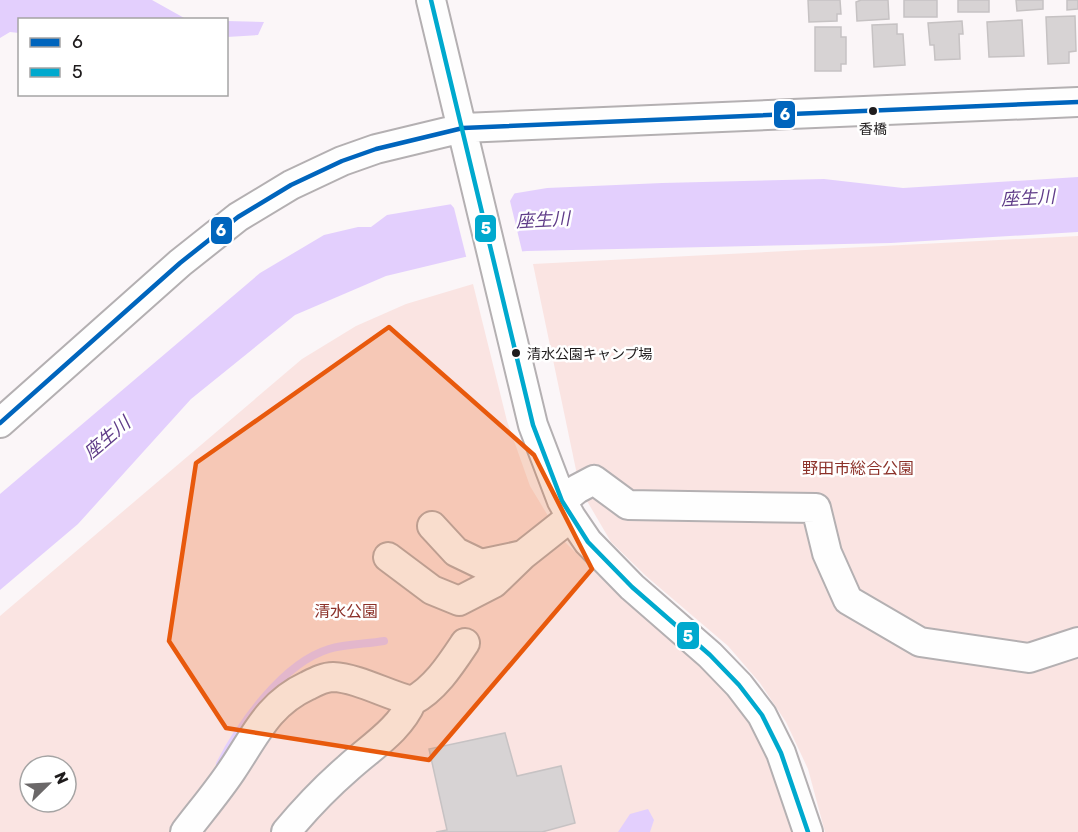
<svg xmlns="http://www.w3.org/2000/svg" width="1078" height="832" font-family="Rubik,'Noto Sans JP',sans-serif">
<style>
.park{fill:#fae4e2;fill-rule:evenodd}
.water{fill:#e3cffd}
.pier{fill:#fbf6f8}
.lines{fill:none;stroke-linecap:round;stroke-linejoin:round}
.stream{stroke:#e3cffd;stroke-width:8}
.building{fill:#d7d3d4;stroke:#c6c2c3;stroke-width:1.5}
.minor-casing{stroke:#b4b0b2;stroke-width:32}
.minor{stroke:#fefefe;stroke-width:28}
.bus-1-casing{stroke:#fff;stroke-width:9}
.bus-2-casing{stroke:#fff;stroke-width:9}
.bus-1{stroke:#0065bd;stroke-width:4.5}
.bus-2{stroke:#00a9ce;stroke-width:4.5}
.marked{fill:#e8590c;fill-opacity:0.2;stroke:#e8590c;stroke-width:4.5;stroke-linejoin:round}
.bus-dot{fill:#1e1b1c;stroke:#fff;stroke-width:2}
.labels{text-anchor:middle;stroke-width:5;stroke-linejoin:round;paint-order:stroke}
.bus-label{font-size:14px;fill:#1e1b1c;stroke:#fff}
.park-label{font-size:16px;fill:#8c322a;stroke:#fff}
.water-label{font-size:18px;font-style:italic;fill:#603d89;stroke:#fff}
.line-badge{stroke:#fff;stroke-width:2}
.badge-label{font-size:16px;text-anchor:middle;font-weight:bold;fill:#fff}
</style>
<rect width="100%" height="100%" fill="#fbf6f8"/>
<path class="park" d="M 1078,236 L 1078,832 L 825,832 L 808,769 L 786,722 L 760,683 L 728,646 L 646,576 L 611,542 L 580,489 L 533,264 Z
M 473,284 L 507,421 L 530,486 L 562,539 L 611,588 L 708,670 L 746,717 L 769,757 L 784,799 L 793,832 L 0,832 L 0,616 L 302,359 L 356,326 L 406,304 ZM 30,766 L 66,766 L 66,802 L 30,802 Z"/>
<path class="water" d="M 0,0 L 152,0 L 186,19 L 20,20 L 19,33 L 10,32 L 0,38 Z
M 227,21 L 264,22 L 258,35 L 227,37 Z
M 1078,177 L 1078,232 L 891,243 L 527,251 L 465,257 L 386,276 L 295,315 L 191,399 L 78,524 L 0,590 L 0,494 L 260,273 L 324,235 L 358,227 L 371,227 L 387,215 L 547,188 L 662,183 L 824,179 L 903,188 Z
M 648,809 L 654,820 L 650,832 L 618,832 L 630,814 Z"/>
<path class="pier" d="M 517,189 L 510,201 L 523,255 L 467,260 L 454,208 L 448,201 Z"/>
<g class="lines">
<path class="stream" d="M 220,764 C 241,723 283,663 329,649 C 346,644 366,644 384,641"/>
</g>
<path class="building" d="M 808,0 L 840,0 L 841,14 L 837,14 L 837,21 L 809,22 Z
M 861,0 L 888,0 L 889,19 L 857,21 L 856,2 Z
M 904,0 L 937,0 L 937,17 L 904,17 Z
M 958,0 L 989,0 L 989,12 L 958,12 Z
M 1016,0 L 1043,0 L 1043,9 L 1017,11 Z
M 1067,0 L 1078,0 L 1078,9 L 1067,10 Z
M 1075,16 L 1076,51 L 1069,52 L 1069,63 L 1048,64 L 1046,17 Z
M 1022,20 L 1024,56 L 989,57 L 987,22 Z
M 962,21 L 963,34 L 959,34 L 960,59 L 935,60 L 934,45 L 930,45 L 928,23 Z
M 897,24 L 897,34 L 903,34 L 905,65 L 874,67 L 872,25 Z
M 815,27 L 841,27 L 841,37 L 846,37 L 846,64 L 841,64 L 841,71 L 815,71 Z
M 505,733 L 517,776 L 561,766 L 575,823 L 542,832 L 436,832 L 447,830 L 429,749 Z"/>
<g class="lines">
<g class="minor-casing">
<path id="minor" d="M 431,0 L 533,425 L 562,501 L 571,517 L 588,542 L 632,587 L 710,655 L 739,685 L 762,715 L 781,753 L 808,832
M 0,423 L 180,263 L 238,217 L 291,185 L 342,161 L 376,149 L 463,128 L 1078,102
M 562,501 L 577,489 L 594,480 L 628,505 L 816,508 L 827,553 L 848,600 L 920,642 L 1029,658 L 1078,642
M 432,526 L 456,552 L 481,564 L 523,555
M 388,557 L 432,590 L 459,601 L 494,583 L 523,555 L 571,517
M 185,832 C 201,811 218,791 232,770 C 255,736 268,704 307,686 C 315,682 324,677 333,677 C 358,678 387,695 412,701 C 435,689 451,664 465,643
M 286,832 C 305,809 325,788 348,768 C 371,747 400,730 412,701"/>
</g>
<use href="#minor" class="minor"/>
<g class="bus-1-casing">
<path id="bus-1" d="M 0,423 L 180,263 L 238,217 L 291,185 L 342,161 L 376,149 L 463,128 L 1078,102"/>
</g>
<g class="bus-2-casing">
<path id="bus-2" d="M 431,0 L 533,425 L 562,501 L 588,542 L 632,587 L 710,655 L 739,685 L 762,715 L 781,753 L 808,832"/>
</g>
<use href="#bus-1" class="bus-1"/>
<use href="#bus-2" class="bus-2"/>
</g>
<path class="marked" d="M 389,327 L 534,455 L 592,569 L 429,760 L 226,728 L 169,641 L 196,463 Z"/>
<g class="bus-dot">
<circle cx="873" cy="111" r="5"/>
<circle cx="516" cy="353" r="5"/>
</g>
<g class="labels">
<g class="bus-label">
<text x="873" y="134">香橋</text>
<text x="527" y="359" text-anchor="start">清水公園キャンプ場</text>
</g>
<g class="park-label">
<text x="858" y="474">野田市総合公園</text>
<text x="346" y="617">清水公園</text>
</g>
<g class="water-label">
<text transform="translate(1028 198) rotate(-3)" y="6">座生川</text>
<text transform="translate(543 220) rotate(-3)" y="6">座生川</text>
<text transform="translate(107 438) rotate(-40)" y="6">座生川</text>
</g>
</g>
<g class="line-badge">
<rect x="773" y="100" width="23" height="29" rx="6" fill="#0065bd"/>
<rect x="474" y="214" width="23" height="29" rx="6" fill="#00a9ce"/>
<rect x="210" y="216" width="23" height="29" rx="6" fill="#0065bd"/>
<rect x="676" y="621" width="24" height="29" rx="6" fill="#00a9ce"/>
</g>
<g class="badge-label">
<text x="785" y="120">6</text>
<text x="486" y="234">5</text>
<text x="221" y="236">6</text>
<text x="688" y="642">5</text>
</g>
<rect x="18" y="18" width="210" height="78" fill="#ffffff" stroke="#a5a4a4" stroke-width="1.5"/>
<rect x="30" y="38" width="30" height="9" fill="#0065bd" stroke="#a5a4a4" stroke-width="1.5"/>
<text x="72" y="48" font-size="18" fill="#1e1b1c">6</text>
<rect x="30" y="68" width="30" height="9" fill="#00a9ce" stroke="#a5a4a4" stroke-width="1.5"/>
<text x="72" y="78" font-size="18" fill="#1e1b1c">5</text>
<g transform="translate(48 784) rotate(66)"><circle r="28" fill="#ffffff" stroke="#a5a4a4" stroke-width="1.5"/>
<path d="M0-4.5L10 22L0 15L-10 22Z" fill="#6b6869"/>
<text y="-9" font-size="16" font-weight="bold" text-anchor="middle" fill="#1e1b1c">N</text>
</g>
</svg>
